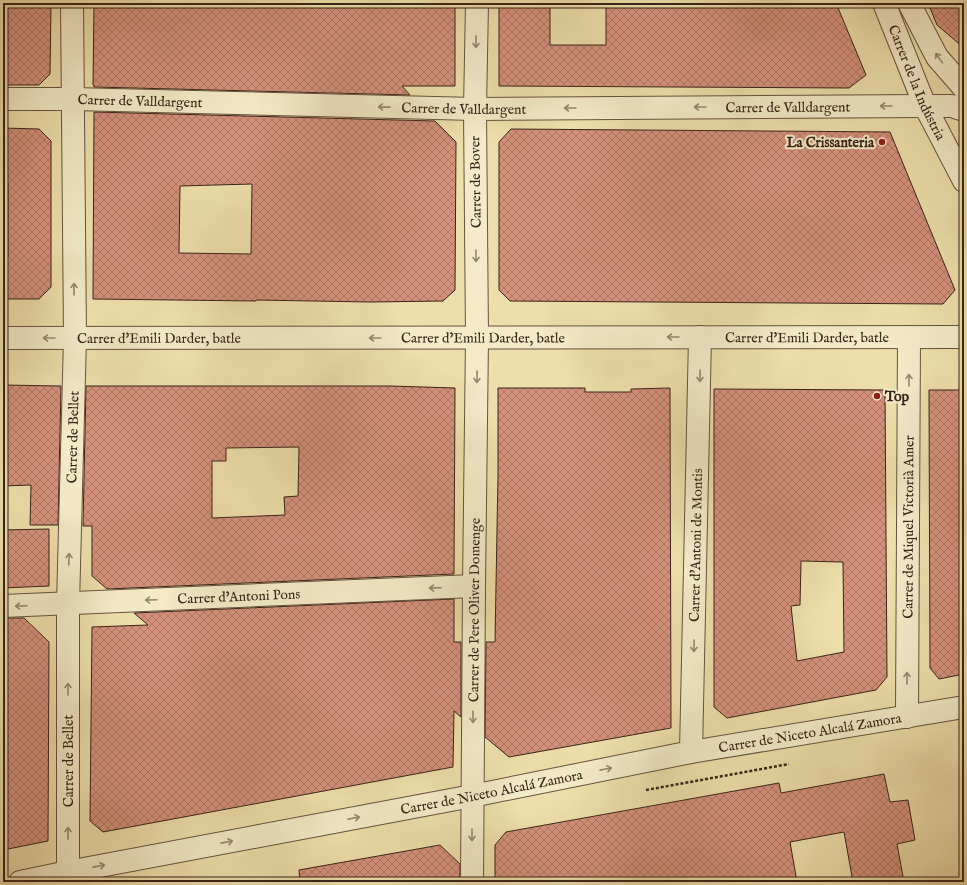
<svg xmlns="http://www.w3.org/2000/svg" width="967" height="885" font-family="'IM FELL English',serif">
<style>
.building{fill:url(#building-cross-hatch);stroke:#392319;fill-rule:evenodd}
.lines{fill:none;stroke-linecap:round;stroke-linejoin:round}
.minor-casing{stroke:#66523e;stroke-width:24}
.tertiary-casing{stroke:#66523e;stroke-width:24}
.path{stroke:#392319;stroke-width:2.5;stroke-dasharray:3 2;stroke-linecap:butt}
.minor{stroke:#f3eac8;stroke-width:22}
.tertiary{stroke:#f3eac8;stroke-width:22}
.oneway{stroke:#968670}
.poi-dot{fill:#8f2418;stroke:#f3eac8;stroke-width:1.5}
.labels{text-anchor:middle;stroke-width:4;stroke-linejoin:round;paint-order:stroke}
.street-label{font-size:14px;fill:#392319;stroke:#f3eac8}
.poi-label{font-size:14px;font-weight:bold;fill:#392319;stroke:#f3eac8;text-anchor:end}
</style>
<defs>
<pattern id="building-cross-hatch" width="8" height="8" patternUnits="userSpaceOnUse"><rect width="8" height="8" fill="#d5917c"/><path d="M0 0l8 8M0 8l8-8" fill="none" stroke="#ae7665"/></pattern>
</defs>
<rect width="100%" height="100%" fill="#eddfab"/>
<filter id="stains"><feTurbulence type="fractalNoise" baseFrequency=".005" numOctaves="4"/><feColorMatrix values="0 0 0 0 .2 0 0 0 0 .09 0 0 0 0 .02 0 0 0 .5 -.17"/></filter>
<radialGradient id="worn" r=".72"><stop offset=".6" stop-color="#630" stop-opacity="0"/><stop offset="1" stop-color="#630" stop-opacity=".3"/></radialGradient>
<path class="building" d="M 3,3 L 51,3 L 50,74 L 39,85 L 3,85 Z
M 94,3 L 455,3 L 455,86 L 402,86 L 410,95 L 94,87 L 94,85 L 93,85 Z
M 499,3 L 550,3 L 550,45 L 606,45 L 606,3 L 836,3 L 866,75 L 849,88 L 499,86 Z
M 928,3 L 964,3 L 964,48 L 937,25 Z
M 94,112 L 435,121 L 456,142 L 455,290 L 443,301 L 370,302 L 256,300 L 256,301 L 93,299 ZM 252,184 L 251,254 L 179,253 L 180,186 Z
M 3,128 L 39,129 L 51,141 L 51,287 L 39,299 L 3,299 L 3,256 L 8,256 L 8,183 L 3,182 Z
M 511,129 L 890,132 L 955,290 L 943,304 L 510,301 L 499,290 L 499,142 Z
M 3,385 L 61,386 L 58,525 L 30,525 L 31,485 L 3,486 Z
M 86,386 L 390,386 L 455,388 L 454,574 L 107,589 L 92,576 L 92,526 L 83,526 ZM 299,447 L 298,496 L 284,497 L 285,515 L 212,518 L 212,461 L 226,461 L 226,448 Z
M 498,388 L 585,388 L 585,392 L 631,392 L 631,389 L 670,388 L 671,728 L 509,757 L 485,737 L 486,642 L 495,642 L 498,474 Z
M 714,389 L 885,390 L 887,677 L 876,690 L 727,718 L 714,707 ZM 801,561 L 843,562 L 844,652 L 797,661 L 791,606 L 800,605 Z
M 929,390 L 964,390 L 964,674 L 939,679 L 930,668 Z
M 49,529 L 49,586 L 3,588 L 3,530 Z
M 454,599 L 454,642 L 461,642 L 461,717 L 454,711 L 453,767 L 103,832 L 90,821 L 92,627 L 148,625 L 134,613 Z
M 3,618 L 24,618 L 49,642 L 48,841 L 3,850 Z
M 884,774 L 890,802 L 908,800 L 915,840 L 897,844 L 904,882 L 853,882 L 844,832 L 790,842 L 797,882 L 495,882 L 495,845 L 506,832 L 779,783 L 781,793 Z
M 440,845 L 460,864 L 460,882 L 300,882 L 299,870 Z"/>
<g class="lines">
<g class="minor-casing">
<g id="minor">
<path d="M 909,3 L 937,57 L 964,88"/>
<path id="s1" d="M 3,99 L 73,99 L 475,109 L 925,106 L 952,106 L 964,110"/>
<path id="s2" d="M 3,606 L 474,586"/>
<path id="s3" d="M 907,717 L 909,337"/>
<path id="s4" d="M 691,752 L 700,337"/>
<path id="s5" d="M 68,872 L 68,604 L 75,338 L 72,3"/>
<path id="s6" d="M 472,882 L 474,586 L 477,338 L 475,109 L 477,3"/>
</g>
</g>
<g class="tertiary-casing">
<g id="tertiary">
<path id="s7" d="M 884,3 L 925,106 L 964,181"/>
<path id="s8" d="M 3,338 L 964,337"/>
<path id="s9" d="M 20,882 L 68,872 L 472,796 L 691,752 L 964,707"/>
</g>
</g>
<path class="path" d="M 646,790 L 789,764"/>
<use href="#minor" class="minor"/>
<use href="#tertiary" class="tertiary"/>
</g>
<defs><path id="oneway-shaft" d="M-6 0H5M1.5-3L5.5 0L1.5 3" fill="none" stroke-width="1.6" stroke-linecap="round" stroke-linejoin="round"/></defs>
<g class="oneway">
<use href="#oneway-shaft" transform="translate(476 42) rotate(91)"/>
<use href="#oneway-shaft" transform="translate(939 58) rotate(-126)"/>
<use href="#oneway-shaft" transform="translate(886 106) rotate(180)"/>
<use href="#oneway-shaft" transform="translate(384 107) rotate(-179)"/>
<use href="#oneway-shaft" transform="translate(700 107) rotate(180)"/>
<use href="#oneway-shaft" transform="translate(570 108) rotate(180)"/>
<use href="#oneway-shaft" transform="translate(476 256) rotate(89)"/>
<use href="#oneway-shaft" transform="translate(74 289) rotate(-90)"/>
<use href="#oneway-shaft" transform="translate(673 337) rotate(180)"/>
<use href="#oneway-shaft" transform="translate(49 338) rotate(180)"/>
<use href="#oneway-shaft" transform="translate(375 338) rotate(180)"/>
<use href="#oneway-shaft" transform="translate(700 376) rotate(91)"/>
<use href="#oneway-shaft" transform="translate(477 377) rotate(91)"/>
<use href="#oneway-shaft" transform="translate(909 380) rotate(-90)"/>
<use href="#oneway-shaft" transform="translate(69 559) rotate(-88)"/>
<use href="#oneway-shaft" transform="translate(435 588) rotate(178)"/>
<use href="#oneway-shaft" transform="translate(151 600) rotate(178)"/>
<use href="#oneway-shaft" transform="translate(21 606) rotate(178)"/>
<use href="#oneway-shaft" transform="translate(694 646) rotate(91)"/>
<use href="#oneway-shaft" transform="translate(907 678) rotate(-90)"/>
<use href="#oneway-shaft" transform="translate(68 689) rotate(-90)"/>
<use href="#oneway-shaft" transform="translate(473 717) rotate(90)"/>
<use href="#oneway-shaft" transform="translate(606 769) rotate(-11)"/>
<use href="#oneway-shaft" transform="translate(354 818) rotate(-11)"/>
<use href="#oneway-shaft" transform="translate(68 833) rotate(-90)"/>
<use href="#oneway-shaft" transform="translate(472 835) rotate(90)"/>
<use href="#oneway-shaft" transform="translate(227 842) rotate(-11)"/>
<use href="#oneway-shaft" transform="translate(99 866) rotate(-11)"/>
</g>
<g class="poi-dot">
<circle cx="882" cy="142" r="4"/>
<circle cx="877" cy="396" r="4"/>
</g>
<g class="labels">
<g class="street-label">
<text dy="5" stroke="none"><textPath href="#s7" startOffset="86">Carrer de la Indústria</textPath></text>
<text dy="5" stroke="none"><textPath href="#s1" startOffset="137">Carrer de Valldargent</textPath></text>
<text dy="5" stroke="none"><textPath href="#s1" startOffset="785">Carrer de Valldargent</textPath></text>
<text dy="5" stroke="none"><textPath href="#s1" startOffset="461">Carrer de Valldargent</textPath></text>
<text transform="translate(475 182) rotate(-91)" y="5">Carrer de Bover</text>
<text dy="5" stroke="none"><textPath href="#s8" startOffset="804">Carrer d'Emili Darder, batle</textPath></text>
<text dy="5" stroke="none"><textPath href="#s8" startOffset="156">Carrer d'Emili Darder, batle</textPath></text>
<text dy="5" stroke="none"><textPath href="#s8" startOffset="480">Carrer d'Emili Darder, batle</textPath></text>
<text dy="5" stroke="none"><textPath href="#s5" startOffset="435">Carrer de Bellet</textPath></text>
<text dy="5" stroke="none"><textPath href="#s3" startOffset="190">Carrer de Miquel Victorià Amer</textPath></text>
<text dy="5" stroke="none"><textPath href="#s4" startOffset="207">Carrer d'Antoni de Montis</textPath></text>
<text dy="5" stroke="none"><textPath href="#s2" startOffset="236">Carrer d'Antoni Pons</textPath></text>
<text dy="5" stroke="none"><textPath href="#s6" startOffset="272">Carrer de Pere Oliver Domenge</textPath></text>
<text dy="5" stroke="none"><textPath href="#s9" startOffset="804">Carrer de Niceto Alcalá Zamora</textPath></text>
<text transform="translate(68 761) rotate(-90)" y="5">Carrer de Bellet</text>
<text dy="5" stroke="none"><textPath href="#s9" startOffset="480">Carrer de Niceto Alcalá Zamora</textPath></text>
</g>
<g class="poi-label">
<text x="874" y="147">La Crissanteria</text>
<text x="885" y="401" text-anchor="start">Top</text>
</g>
</g>
<rect width="967" height="885" fill="none" stroke="#eddfab" stroke-width="16"/>
<rect x="4" y="4" width="959" height="877" fill="none" stroke="#392319" stroke-width="2"/>
<rect x="8" y="8" width="951" height="869" fill="none" stroke="#392319"/>
<rect width="100%" height="100%" filter="url(#stains)"/>
<rect width="100%" height="100%" fill="url(#worn)"/>
</svg>
